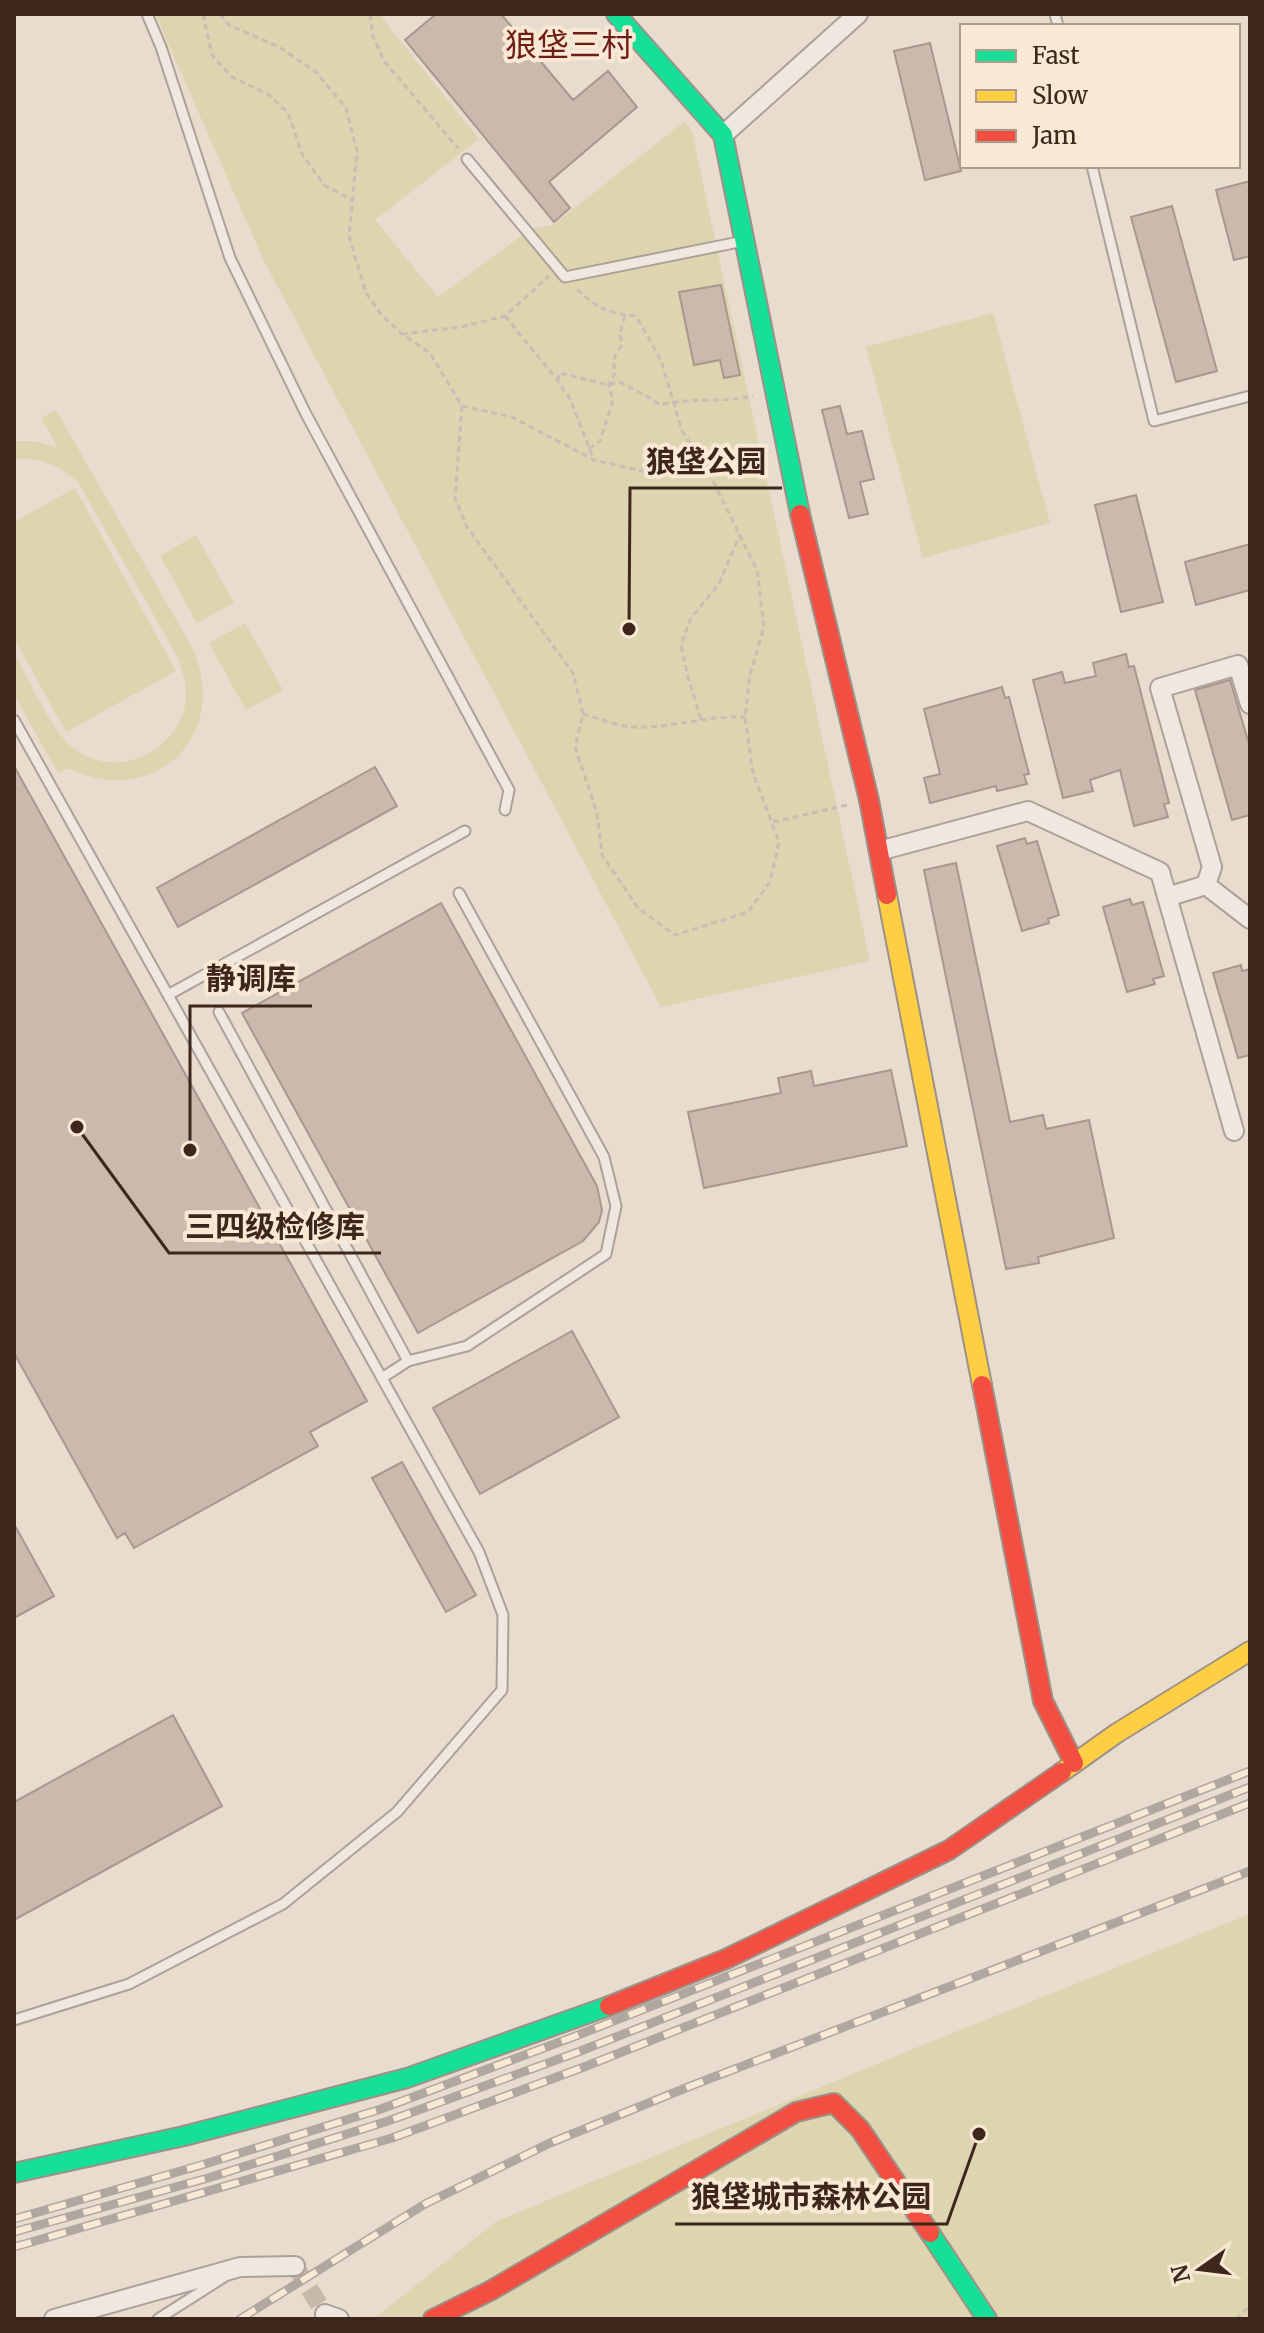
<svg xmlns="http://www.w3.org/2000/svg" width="1264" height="2333" font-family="Merriweather,'Noto Sans SC',serif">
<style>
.green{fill:#dcd5af}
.building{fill:#ccb9ae;stroke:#a9978d;stroke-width:2}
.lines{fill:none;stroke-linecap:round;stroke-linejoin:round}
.street-tunnel{stroke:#c6b8ab;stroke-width:18;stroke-dasharray:18 9;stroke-linecap:butt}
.lane-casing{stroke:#ada197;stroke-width:13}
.street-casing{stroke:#ada197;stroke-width:22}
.fast-casing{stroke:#9d9187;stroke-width:22}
.slow-casing{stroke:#9d9187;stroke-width:22}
.jam-casing{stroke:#9d9187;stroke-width:22}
.path{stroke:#c8beb6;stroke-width:3;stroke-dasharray:6 4;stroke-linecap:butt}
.lane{stroke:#efe8e0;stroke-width:9}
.street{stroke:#efe8e0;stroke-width:18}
.fast{stroke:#16e098;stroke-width:18}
.slow{stroke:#ffcf43;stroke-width:18}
.jam{stroke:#f24e42;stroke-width:18}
.rail-casing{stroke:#afa7a0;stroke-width:9}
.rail{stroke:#f9e8d4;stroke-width:6;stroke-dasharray:18;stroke-linecap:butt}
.labels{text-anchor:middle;stroke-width:8;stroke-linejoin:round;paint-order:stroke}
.quarter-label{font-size:32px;fill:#6e1c18;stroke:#f9e8d4}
.leader{fill:none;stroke:#3d271d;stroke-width:3}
.callout-dot{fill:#3d271d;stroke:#f9e8d4;stroke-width:3}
.callout-label{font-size:30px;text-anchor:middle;font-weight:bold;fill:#3d271d;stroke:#f9e8d4;stroke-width:8;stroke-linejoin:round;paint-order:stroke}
</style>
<rect width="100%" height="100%" fill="#e8dcce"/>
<path class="green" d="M 155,14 L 386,14 L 382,18 L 479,139 L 375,220 L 438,297 L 532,228 L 553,225 L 685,121 L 692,132 L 870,961 L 661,1007 L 264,261 Z
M 993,313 L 1050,523 L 923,558 L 866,347 Z
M 56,410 L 193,649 C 231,737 153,810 68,768 L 58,773 L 14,695 L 14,652 C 28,677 51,730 72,747 C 114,782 179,753 186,700 C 187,685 183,672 178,658 L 78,482 C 59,465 40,457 14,459 L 14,441 L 34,441 L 58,448 L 41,418 Z
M 75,488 L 176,671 L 66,732 L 14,638 L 14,522 Z
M 196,535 L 234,603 L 197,623 L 160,556 Z
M 245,623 L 283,690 L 246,710 L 209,643 Z
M 1250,1914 L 1250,2319 L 373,2319 L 497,2221 L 918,2047 Z"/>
<path class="building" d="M 436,14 L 501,14 L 573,100 L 608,71 L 637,107 L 549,182 L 570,208 L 554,222 L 405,40 Z
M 930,43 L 961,171 L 925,180 L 894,51 Z
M 1250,181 L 1250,256 L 1234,260 L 1216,190 Z
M 1172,206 L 1217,371 L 1176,382 L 1131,217 Z
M 721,285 L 740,375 L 724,378 L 720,360 L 694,365 L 679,292 Z
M 840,406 L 847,434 L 862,431 L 874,479 L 860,482 L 868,514 L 849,518 L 822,410 Z
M 1136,495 L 1163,602 L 1121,612 L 1095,505 Z
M 1250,544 L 1250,590 L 1196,605 L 1185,562 Z
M 1126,654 L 1129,667 L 1134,666 L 1169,803 L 1164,804 L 1168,817 L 1134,826 L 1120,770 L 1090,780 L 1093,791 L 1063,798 L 1033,680 L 1062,672 L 1065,683 L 1096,676 L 1093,663 Z
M 1230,680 L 1250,747 L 1250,815 L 1232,820 L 1195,690 Z
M 1002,687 L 1005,698 L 1009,697 L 1029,774 L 1024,775 L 1027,784 L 997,791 L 996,786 L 930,803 L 924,778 L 940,774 L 924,709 Z
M 14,766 L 367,1401 L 310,1432 L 318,1446 L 134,1548 L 125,1533 L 117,1538 L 14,1353 Z
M 375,767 L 397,806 L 178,927 L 157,888 Z
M 1025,838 L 1027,844 L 1037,841 L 1059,915 L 1048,919 L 1049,923 L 1022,931 L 997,846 Z
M 956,863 L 1010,1122 L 1043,1115 L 1046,1129 L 1089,1120 L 1114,1238 L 1038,1257 L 1039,1263 L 1006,1269 L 924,870 Z
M 1130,899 L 1132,905 L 1143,902 L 1164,976 L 1153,979 L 1155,984 L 1127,992 L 1103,907 Z
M 441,903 L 597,1186 L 602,1210 L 599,1222 L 583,1241 L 418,1333 L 242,1013 Z
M 1241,965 L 1242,971 L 1250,969 L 1250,1055 L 1238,1058 L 1213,973 Z
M 891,1070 L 907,1146 L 704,1188 L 688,1112 L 781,1093 L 778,1078 L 811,1071 L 814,1086 Z
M 572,1331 L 619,1417 L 480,1494 L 433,1408 Z
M 402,1462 L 476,1595 L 446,1612 L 372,1478 Z
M 14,1524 L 54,1596 L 14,1618 Z
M 173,1715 L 222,1806 L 14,1920 L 14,1802 Z"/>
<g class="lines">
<path class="street-tunnel" d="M 295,2266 L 325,2314"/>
<g class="lane-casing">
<path id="lane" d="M 147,14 L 161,47 L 230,258 L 306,414 L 509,790 L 505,810
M 1055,14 L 1058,26
M 467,159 L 565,277 L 744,241
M 1092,166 L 1154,421 L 1250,396
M 14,720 L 168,995
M 219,1012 L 408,1361
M 382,1378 L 408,1361 L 467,1346 L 606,1254 L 616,1206 L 604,1157 L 459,893
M 14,2020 L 129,1984 L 283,1904 L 397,1812 L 502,1690 L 503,1615 L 479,1552 L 168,995 L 465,831
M 158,2319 L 224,2277"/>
</g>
<g class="street-casing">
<path id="street" d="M 723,135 L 858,14
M 879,851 L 1028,811 L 1160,872 L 1234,1131
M 1206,885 L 1250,919
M 1167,897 L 1206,885 L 1212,867 L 1160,688 L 1238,665 L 1250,704
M 325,2314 L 339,2319
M 54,2319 L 240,2267 L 295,2266"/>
</g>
<g class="fast-casing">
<path id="fast" d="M 616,14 L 723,135 L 800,514
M 14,2173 L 184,2136 L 407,2078 L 609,2006
M 930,2233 L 987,2319"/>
</g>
<g class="slow-casing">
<path id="slow" d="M 887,895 L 982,1385
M 1062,1772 L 1117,1733 L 1250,1651"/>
</g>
<g class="jam-casing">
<path id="jam" d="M 800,514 L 869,800 L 887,895
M 982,1385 L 1043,1701 L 1074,1763
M 609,2006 L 726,1959 L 949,1850 L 1062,1772
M 433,2319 L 490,2291 L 796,2112 L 834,2103 L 860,2129 L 930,2233"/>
</g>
<path class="path" d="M 203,14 L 212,55 L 232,77 L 269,95 L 288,113 L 302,154 L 324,185 L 352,200
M 220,14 L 229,25 L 279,47 L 316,72 L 346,108 L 357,152 L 349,236 L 366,293 L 381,314 L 402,334 L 430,353 L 462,406 L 455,498 L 467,527 L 573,673 L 583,714 L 575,747 L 597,813 L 602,855 L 638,908 L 675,935 L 748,912 L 770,882 L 779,842 L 753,773 L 745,717 L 750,675 L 764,627 L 757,570 L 706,467 L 682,431 L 661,360 L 636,316 C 608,314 595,307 576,288
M 370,14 L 373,36 L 384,61 L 458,148
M 505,316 L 558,381 L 570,399 L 594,460
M 402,334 L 461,327 L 505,316 L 549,276
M 558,381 L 559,373 L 609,385 L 620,382 C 634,390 647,395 660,405 C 691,397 722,403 753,396
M 462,406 L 512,417 L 594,460 L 664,476 L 706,467
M 589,449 L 600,441 L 613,400 L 609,385 L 615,373 L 613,360 L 622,344 L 620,334 L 625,315
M 583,714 C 599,718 616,726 632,727 C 670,729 707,715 745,717
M 701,719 L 688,677 L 681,645 L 691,618 L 719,584 L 740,534
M 773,822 L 847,805
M 1029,2319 L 1051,2319
M 1236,2319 L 1250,2306"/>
<use href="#lane" class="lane"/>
<use href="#street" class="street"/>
<use href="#fast" class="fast"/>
<use href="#slow" class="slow"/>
<use href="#jam" class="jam"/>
<g class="rail-casing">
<path id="rail" d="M 14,2219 L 205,2164 L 381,2109 L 573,2037 L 1250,1771
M 14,2232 L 208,2178 L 388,2121 L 578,2052 L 1250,1787
M 14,2247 L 392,2138 L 584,2067 L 1250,1803
M 240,2319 L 425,2204 L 550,2143 L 688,2087 L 1250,1871"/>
</g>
<use href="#rail" class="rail"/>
</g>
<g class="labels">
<g class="quarter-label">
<text x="569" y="56">狼垡三村</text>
</g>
</g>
<path class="leader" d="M629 629L630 488H782M190 1150L190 1006H312M77 1127L169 1253H381M979 2134L947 2224H675"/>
<g class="callout-dot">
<circle cx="629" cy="629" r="8"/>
<circle cx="190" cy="1150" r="8"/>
<circle cx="77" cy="1127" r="8"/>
<circle cx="979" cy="2134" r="8"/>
</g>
<g class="callout-label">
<text x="706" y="472">狼垡公园</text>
<text x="251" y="989">静调库</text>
<text x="275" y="1237">三四级检修库</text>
<text x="811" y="2207">狼垡城市森林公园</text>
</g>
<rect width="1264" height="2333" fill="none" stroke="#3d271d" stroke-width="32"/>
<rect x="960" y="24" width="280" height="144" fill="#f9e8d4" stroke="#ae9b8b" stroke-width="2"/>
<rect x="976" y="50" width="40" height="12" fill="#16e098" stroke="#ae9b8b" stroke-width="2"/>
<text x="1032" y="64" font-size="24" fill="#3d271d">Fast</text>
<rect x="976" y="90" width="40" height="12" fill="#ffcf43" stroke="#ae9b8b" stroke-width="2"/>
<text x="1032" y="104" font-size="24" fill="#3d271d">Slow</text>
<rect x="976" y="130" width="40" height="12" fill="#f24e42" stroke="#ae9b8b" stroke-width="2"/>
<text x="1032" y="144" font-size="24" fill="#3d271d">Jam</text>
<g transform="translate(1200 2269) rotate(256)" stroke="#f9e8d4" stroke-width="6" paint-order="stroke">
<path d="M0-6L14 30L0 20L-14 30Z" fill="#3d271d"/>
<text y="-12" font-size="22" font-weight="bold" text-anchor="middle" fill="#3d271d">N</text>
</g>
</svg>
